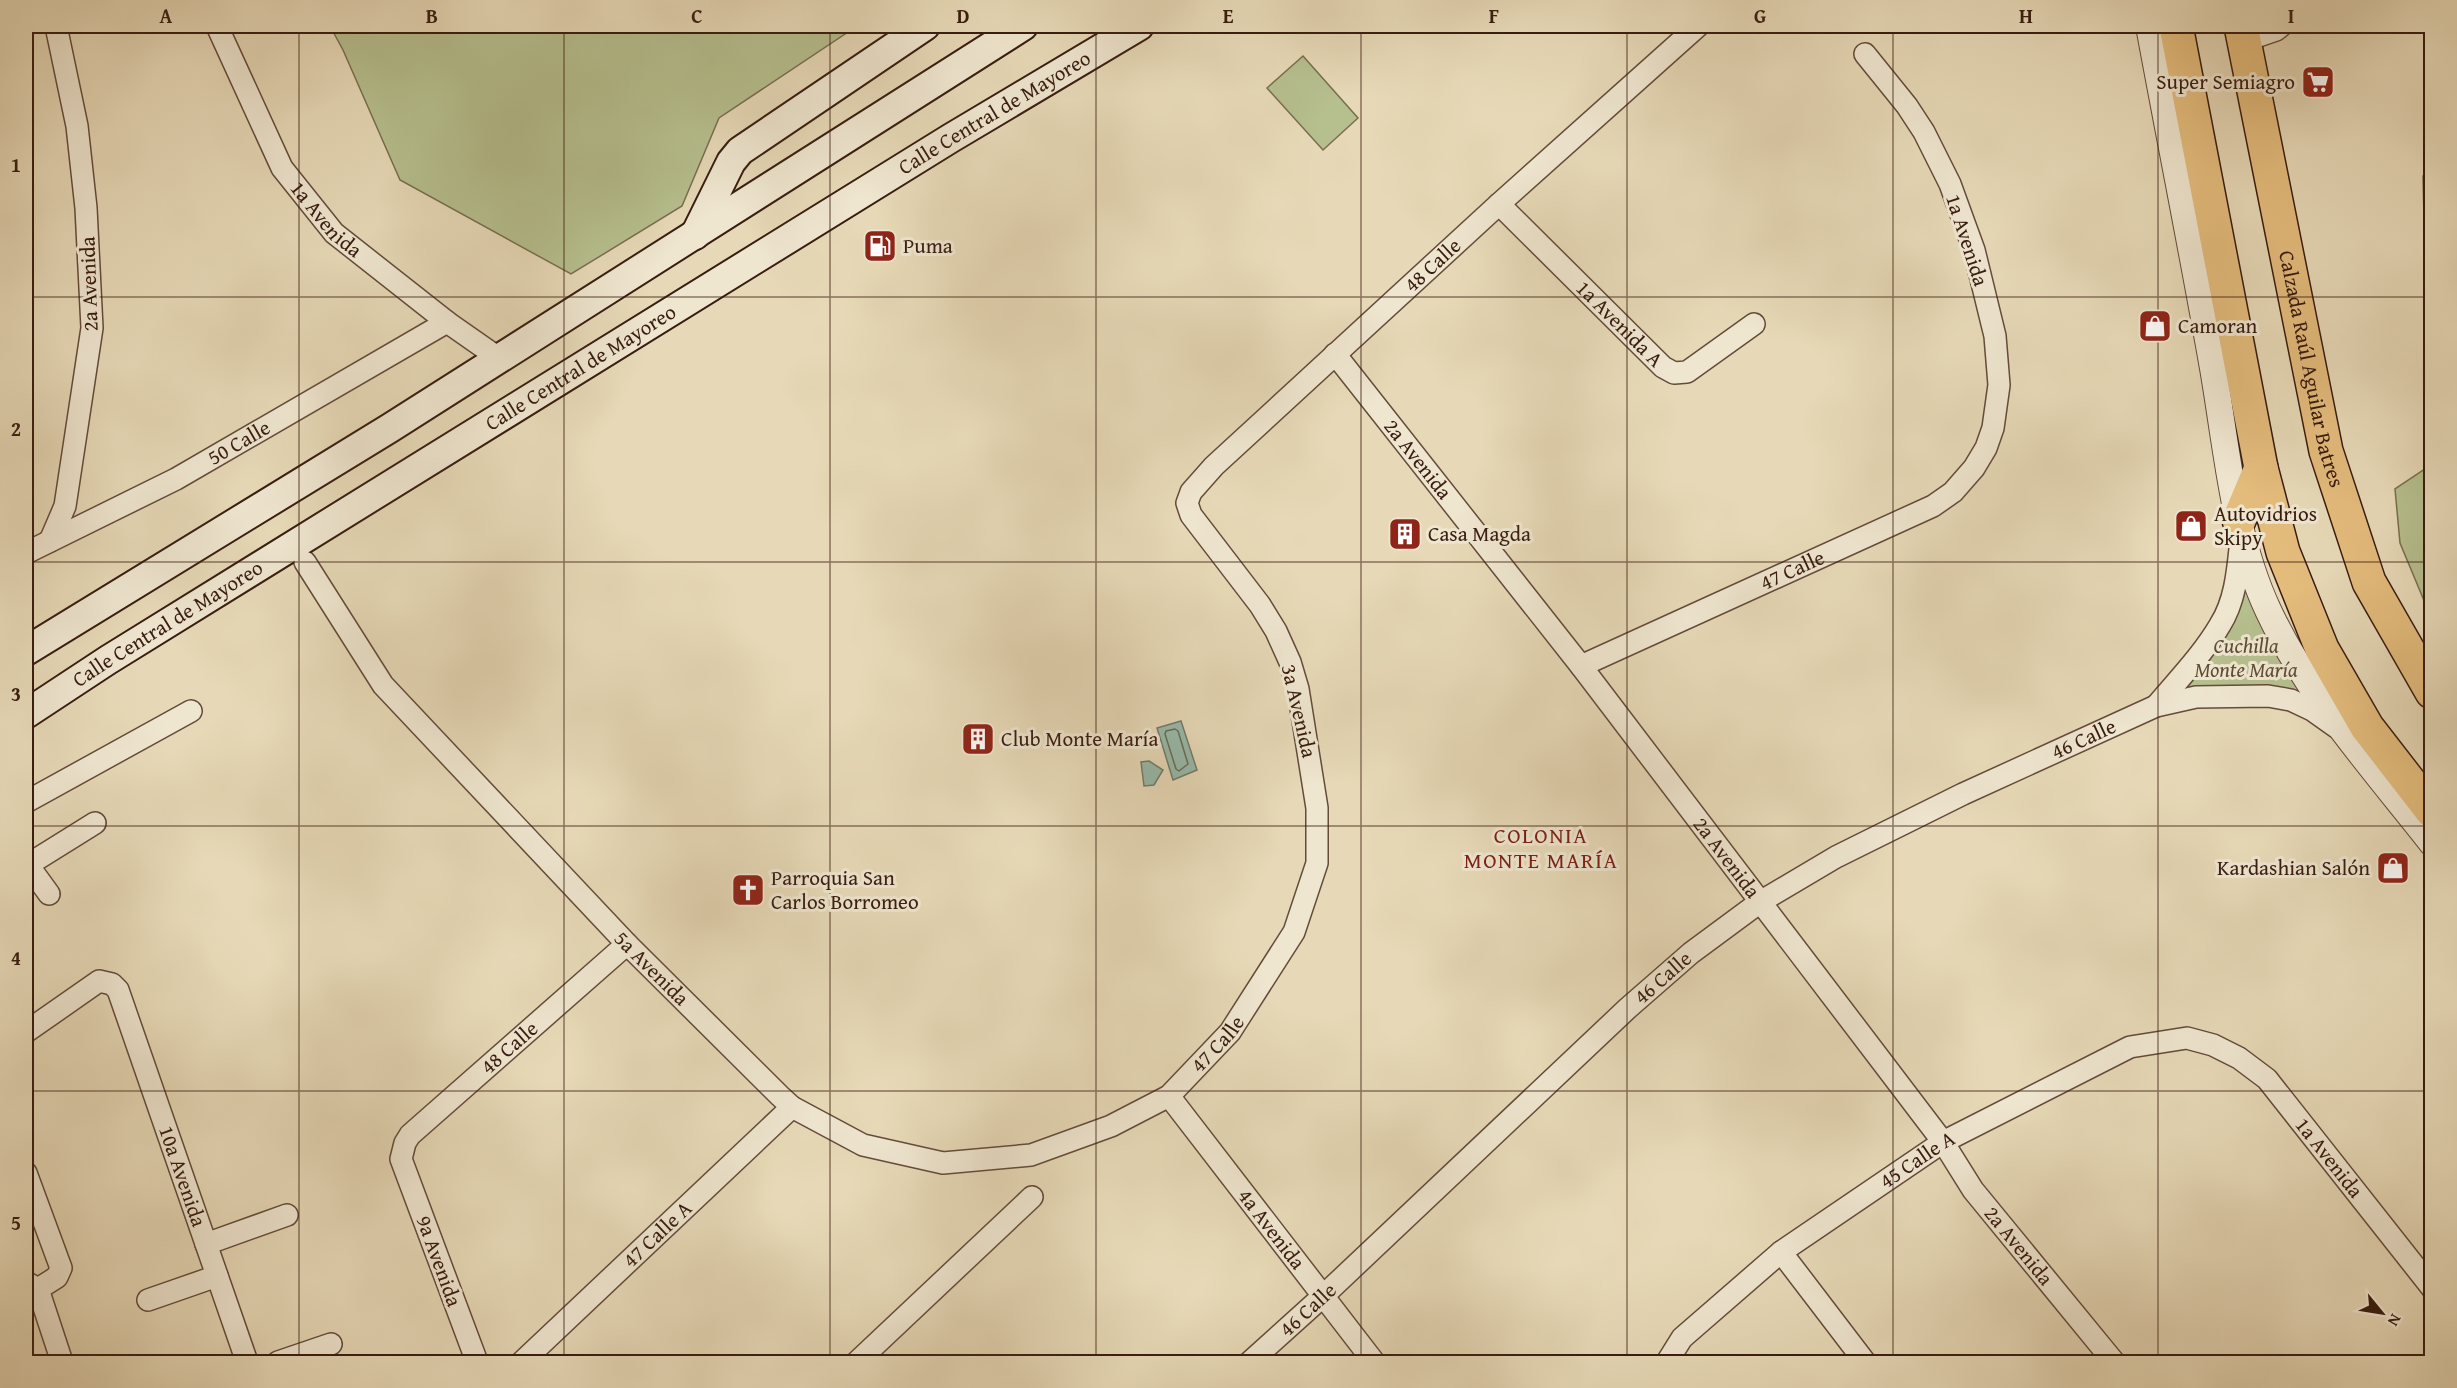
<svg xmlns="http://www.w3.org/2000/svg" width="2457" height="1388" font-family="'Gentium Book Plus',serif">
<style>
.green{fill:#b6bf8e;stroke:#776e4f;stroke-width:1.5}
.water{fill:#97baaa;stroke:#717b6c;stroke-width:1.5}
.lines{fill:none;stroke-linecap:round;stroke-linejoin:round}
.shore{stroke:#686b5d;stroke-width:1.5}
.minor-casing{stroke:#644b3a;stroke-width:24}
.tertiary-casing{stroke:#644b3a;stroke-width:28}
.secondary-casing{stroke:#381c10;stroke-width:32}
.trunk-casing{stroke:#381c10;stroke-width:36}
.minor{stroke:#efe6d0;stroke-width:21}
.tertiary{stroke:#efe6d0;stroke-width:26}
.secondary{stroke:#efe6d0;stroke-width:28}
.trunk{stroke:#e4bc7c;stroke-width:33}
.grid{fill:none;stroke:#381c10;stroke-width:1.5;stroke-opacity:0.55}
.labels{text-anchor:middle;stroke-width:6;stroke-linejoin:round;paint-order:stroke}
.poi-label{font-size:21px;fill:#381c10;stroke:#efe6d0;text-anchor:start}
.street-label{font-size:21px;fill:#381c10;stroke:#efe6d0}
.park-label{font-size:21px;font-style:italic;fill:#5e4d36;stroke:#efe6d0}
.neighbourhood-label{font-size:22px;letter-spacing:1.5px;fill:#7a1f14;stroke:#efe6d0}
.neatline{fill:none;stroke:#381c10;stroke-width:2}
.grid-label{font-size:20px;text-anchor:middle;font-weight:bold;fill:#381c10}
</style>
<rect width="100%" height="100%" fill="#e7d9b7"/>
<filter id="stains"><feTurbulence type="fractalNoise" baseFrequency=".00333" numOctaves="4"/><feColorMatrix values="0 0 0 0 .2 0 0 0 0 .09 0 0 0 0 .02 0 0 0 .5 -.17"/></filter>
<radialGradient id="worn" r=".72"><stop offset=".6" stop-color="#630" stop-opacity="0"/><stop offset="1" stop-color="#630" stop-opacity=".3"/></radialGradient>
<path class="green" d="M 330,26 L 857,26 L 719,118 L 682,206 L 571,274 L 400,180 L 343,50 Z
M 1303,56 L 1358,118 L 1323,150 L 1267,88 Z
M 2431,166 L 2431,268 L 2425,260 L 2423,176 Z
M 2431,465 L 2431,612 L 2425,603 L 2400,543 L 2395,489 Z
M 2243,572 L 2349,736 L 2272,692 L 2156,706 Z"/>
<path class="water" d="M 1181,721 L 1197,770 L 1173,780 L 1157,728 Z
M 1149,761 L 1163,770 L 1154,785 L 1144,786 L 1141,762 Z"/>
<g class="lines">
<path class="shore" d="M 1175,729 L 1178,731 L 1188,764 L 1179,771 L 1176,769 L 1165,734 L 1166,731 Z"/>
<g class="minor-casing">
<g id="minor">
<path id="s1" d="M 217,26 L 282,168 L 334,233 L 447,322 L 500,359"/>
<path d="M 2244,41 L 2276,30 L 2281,26"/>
<path id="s2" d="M 1499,204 L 1663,367 L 1674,373 L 1687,372 L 1754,324"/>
<path id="s3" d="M 1335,354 L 1581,666 L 1943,1142 L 1973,1190 L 2114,1362"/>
<path d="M 50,541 L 65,506 L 92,328 L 86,208 L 77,126 L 56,26"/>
<path id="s4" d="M 26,553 L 176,479 L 447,322"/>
<path id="s5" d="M 305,562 L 383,685 L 627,944 L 780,1096 L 792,1107 L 863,1145 L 943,1163 L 1031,1155 L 1111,1126 L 1169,1096 L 1230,1032 L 1294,932 L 1317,863 L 1317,808 L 1298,689 L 1290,662 L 1276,631 L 1260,605 L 1191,515 L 1187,503 L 1191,492 L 1214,466 L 1499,204 L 1698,26"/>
<path id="s6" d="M 1581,666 L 1933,506 L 1953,492 L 1974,468 L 1986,448 L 1993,428 L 1999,385 L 1995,336 L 1974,250 L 1950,184 L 1924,132 L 1907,106 L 1865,54"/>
<path d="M 2156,706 C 2178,680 2203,654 2220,625 C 2236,600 2238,568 2241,539"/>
<path d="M 26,802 L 191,711"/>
<path d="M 28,865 L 49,894"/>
<path d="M 26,866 L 95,823"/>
<path id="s7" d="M 26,1032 L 99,981 L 112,984 L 118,990 L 247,1362"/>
<path id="s8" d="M 1169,1096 L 1374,1362"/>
<path d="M 26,1173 L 61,1268 L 57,1277 L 38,1289"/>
<path d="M 206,1244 L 287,1215"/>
<path d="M 1781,1252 L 1865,1362"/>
<path d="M 26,1282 L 38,1289 L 62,1362"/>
<path d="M 148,1300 L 217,1276"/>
<path d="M 278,1362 L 331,1344"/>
<path id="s9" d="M 477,1362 L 401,1159 L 405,1143 L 410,1135 L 627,944"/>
<path id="s10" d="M 522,1362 L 792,1107"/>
<path d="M 857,1362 L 1032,1197"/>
<path id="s11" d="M 1250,1362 L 1322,1297 L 1628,1008 L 1691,953 L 1760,902 L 1836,857 L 1963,794 L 2156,706 L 2196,697 L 2268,696 L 2291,700 L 2312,710 L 2336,727"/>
<path id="s12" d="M 1667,1362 L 1682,1338 L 1781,1252 L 1943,1142 L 2130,1047 L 2187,1038 L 2213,1045 L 2239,1058 L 2267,1079 L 2432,1288"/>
</g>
</g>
<g class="tertiary-casing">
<path id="tertiary" d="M 2149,26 C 2170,140 2193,254 2213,368 C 2227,449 2233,535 2268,610 C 2308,696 2374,769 2432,843"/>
</g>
<g class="secondary-casing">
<g id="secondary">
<path d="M 695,235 L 731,162 L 740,151 L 925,26"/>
<path d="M 26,651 L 390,428 L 1023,26"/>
<path id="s13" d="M 26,714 L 108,660 L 951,138 L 1139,26"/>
</g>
</g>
<g class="trunk-casing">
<g id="trunk">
<path d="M 2176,26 L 2261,468 L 2283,552 L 2322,649 L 2367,727 L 2432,811"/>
<path id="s14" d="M 2241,26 L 2326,451 L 2369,582 L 2432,692"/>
<path d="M 2239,520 L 2261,468"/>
</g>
</g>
<use href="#minor" class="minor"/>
<use href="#tertiary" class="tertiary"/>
<use href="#secondary" class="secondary"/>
<use href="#trunk" class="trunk"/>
</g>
<path class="grid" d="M 299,26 L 299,1362M 564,26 L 564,1362M 830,26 L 830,1362M 1096,26 L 1096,1362M 1361,26 L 1361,1362M 1627,26 L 1627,1362M 1893,26 L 1893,1362M 2158,26 L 2158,1362M 26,297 L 2432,297M 26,562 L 2432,562M 26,826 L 2432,826M 26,1091 L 2432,1091"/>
<defs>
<g id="supermarket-square" transform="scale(1.725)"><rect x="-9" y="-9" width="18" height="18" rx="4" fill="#8f2418" stroke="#efe6d0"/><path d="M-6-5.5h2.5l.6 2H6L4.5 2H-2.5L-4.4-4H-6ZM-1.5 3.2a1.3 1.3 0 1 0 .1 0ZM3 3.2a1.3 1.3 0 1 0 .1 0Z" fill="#fff"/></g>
<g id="fuel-square" transform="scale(1.725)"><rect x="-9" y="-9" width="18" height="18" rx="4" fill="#8f2418" stroke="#efe6d0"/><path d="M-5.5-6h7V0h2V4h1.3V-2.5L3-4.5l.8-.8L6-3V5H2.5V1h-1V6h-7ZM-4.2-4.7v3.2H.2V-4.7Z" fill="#fff"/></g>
<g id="shop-square" transform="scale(1.725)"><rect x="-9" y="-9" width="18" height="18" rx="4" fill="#8f2418" stroke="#efe6d0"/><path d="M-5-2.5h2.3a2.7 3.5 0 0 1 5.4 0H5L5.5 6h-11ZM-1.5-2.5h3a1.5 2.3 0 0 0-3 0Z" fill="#fff"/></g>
<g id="building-square" transform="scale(1.725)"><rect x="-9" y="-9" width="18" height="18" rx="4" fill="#8f2418" stroke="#efe6d0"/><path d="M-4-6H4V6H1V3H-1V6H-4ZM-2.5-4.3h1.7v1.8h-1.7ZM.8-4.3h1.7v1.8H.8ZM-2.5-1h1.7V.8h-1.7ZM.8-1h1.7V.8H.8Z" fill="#fff"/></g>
<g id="church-square" transform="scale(1.725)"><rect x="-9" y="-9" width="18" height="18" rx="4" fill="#8f2418" stroke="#efe6d0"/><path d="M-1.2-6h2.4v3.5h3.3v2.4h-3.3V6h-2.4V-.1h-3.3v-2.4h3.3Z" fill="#fff"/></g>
</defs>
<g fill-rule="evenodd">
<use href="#supermarket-square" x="2318" y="82"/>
<use href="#fuel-square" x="880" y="246"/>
<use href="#shop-square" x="2155" y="326"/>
<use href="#shop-square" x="2191" y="526"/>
<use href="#building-square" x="1405" y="534"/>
<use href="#building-square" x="978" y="739"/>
<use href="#shop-square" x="2393" y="868"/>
<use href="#church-square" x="748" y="890"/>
</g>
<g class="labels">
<g class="poi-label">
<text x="2295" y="89" text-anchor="end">Super Semiagro</text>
<text x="903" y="253">Puma</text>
<text x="2178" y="333">Camoran</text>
<text x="2214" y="521">Autovidrios<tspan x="2214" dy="24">Skipy</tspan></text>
<text x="1428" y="541">Casa Magda</text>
<text x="1001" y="746">Club Monte María</text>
<text x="2370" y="875" text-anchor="end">Kardashian Salón</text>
<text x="771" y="885">Parroquia San<tspan x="771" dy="24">Carlos Borromeo</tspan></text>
</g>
<g class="street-label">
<text dy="7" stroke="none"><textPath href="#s13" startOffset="1140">Calle Central de Mayoreo</textPath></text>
<text dy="7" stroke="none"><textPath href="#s1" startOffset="224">1a Avenida</textPath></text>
<text transform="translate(1967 240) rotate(72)" y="7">1a Avenida</text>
<text dy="7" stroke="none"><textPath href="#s5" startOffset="2152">48 Calle</textPath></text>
<text transform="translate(89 284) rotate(-92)" y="7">2a Avenida</text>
<text dy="7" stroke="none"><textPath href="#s2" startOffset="170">1a Avenida A</textPath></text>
<text dy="7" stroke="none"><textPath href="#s14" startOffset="350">Calzada Raúl Aguilar Batres</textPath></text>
<text dy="7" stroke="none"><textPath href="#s13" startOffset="654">Calle Central de Mayoreo</textPath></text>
<text dy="7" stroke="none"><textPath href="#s4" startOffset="240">50 Calle</textPath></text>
<text dy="7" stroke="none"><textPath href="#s3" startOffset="134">2a Avenida</textPath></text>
<text dy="7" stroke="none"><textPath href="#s6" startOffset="232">47 Calle</textPath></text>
<text dy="7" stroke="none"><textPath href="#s13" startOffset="168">Calle Central de Mayoreo</textPath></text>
<text transform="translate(1299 711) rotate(77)" y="7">3a Avenida</text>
<text dy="7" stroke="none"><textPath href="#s11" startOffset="1050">46 Calle</textPath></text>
<text dy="7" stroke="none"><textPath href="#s3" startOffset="638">2a Avenida</textPath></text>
<text dy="7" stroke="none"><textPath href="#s5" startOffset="536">5a Avenida</textPath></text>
<text dy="7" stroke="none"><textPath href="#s11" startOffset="564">46 Calle</textPath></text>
<text dy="7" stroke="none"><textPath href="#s5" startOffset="1206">47 Calle</textPath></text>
<text dy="7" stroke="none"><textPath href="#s9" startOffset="375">48 Calle</textPath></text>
<text dy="7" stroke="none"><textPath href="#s12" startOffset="814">1a Avenida</textPath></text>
<text dy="7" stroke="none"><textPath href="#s12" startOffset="324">45 Calle A</textPath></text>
<text dy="7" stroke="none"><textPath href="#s7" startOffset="308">10a Avenida</textPath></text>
<text dy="7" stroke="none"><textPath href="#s8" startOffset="168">4a Avenida</textPath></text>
<text dy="7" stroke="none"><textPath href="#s10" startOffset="186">47 Calle A</textPath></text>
<text dy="7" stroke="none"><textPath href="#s3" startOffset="1124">2a Avenida</textPath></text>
<text transform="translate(439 1261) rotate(70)" y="7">9a Avenida</text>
<text dy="7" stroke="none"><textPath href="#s11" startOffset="78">46 Calle</textPath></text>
</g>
<g class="park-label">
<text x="2246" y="653">Cuchilla<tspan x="2246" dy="24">Monte María</tspan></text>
</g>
<g class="neighbourhood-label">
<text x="1541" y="843">COLONIA<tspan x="1541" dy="25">MONTE MARÍA</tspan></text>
</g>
</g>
<rect width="2457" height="1388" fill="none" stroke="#e7d9b7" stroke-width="66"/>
<g transform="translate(2382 1313) rotate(120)" stroke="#efe6d0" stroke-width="4.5" paint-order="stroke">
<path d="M0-4.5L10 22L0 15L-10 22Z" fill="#381c10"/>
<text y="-9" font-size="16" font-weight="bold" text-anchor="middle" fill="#381c10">N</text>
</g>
<rect x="33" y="33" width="2391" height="1322" class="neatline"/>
<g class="grid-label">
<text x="166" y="23">A</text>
<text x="432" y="23">B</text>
<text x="697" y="23">C</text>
<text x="963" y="23">D</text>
<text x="1228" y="23">E</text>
<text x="1494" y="23">F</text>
<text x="1760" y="23">G</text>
<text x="2026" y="23">H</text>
<text x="2291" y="23">I</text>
<text x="16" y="172">1</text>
<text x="16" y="436">2</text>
<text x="16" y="701">3</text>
<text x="16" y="965">4</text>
<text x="16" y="1230">5</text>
</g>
<rect width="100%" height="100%" filter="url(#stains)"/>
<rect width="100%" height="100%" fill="url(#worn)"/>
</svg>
